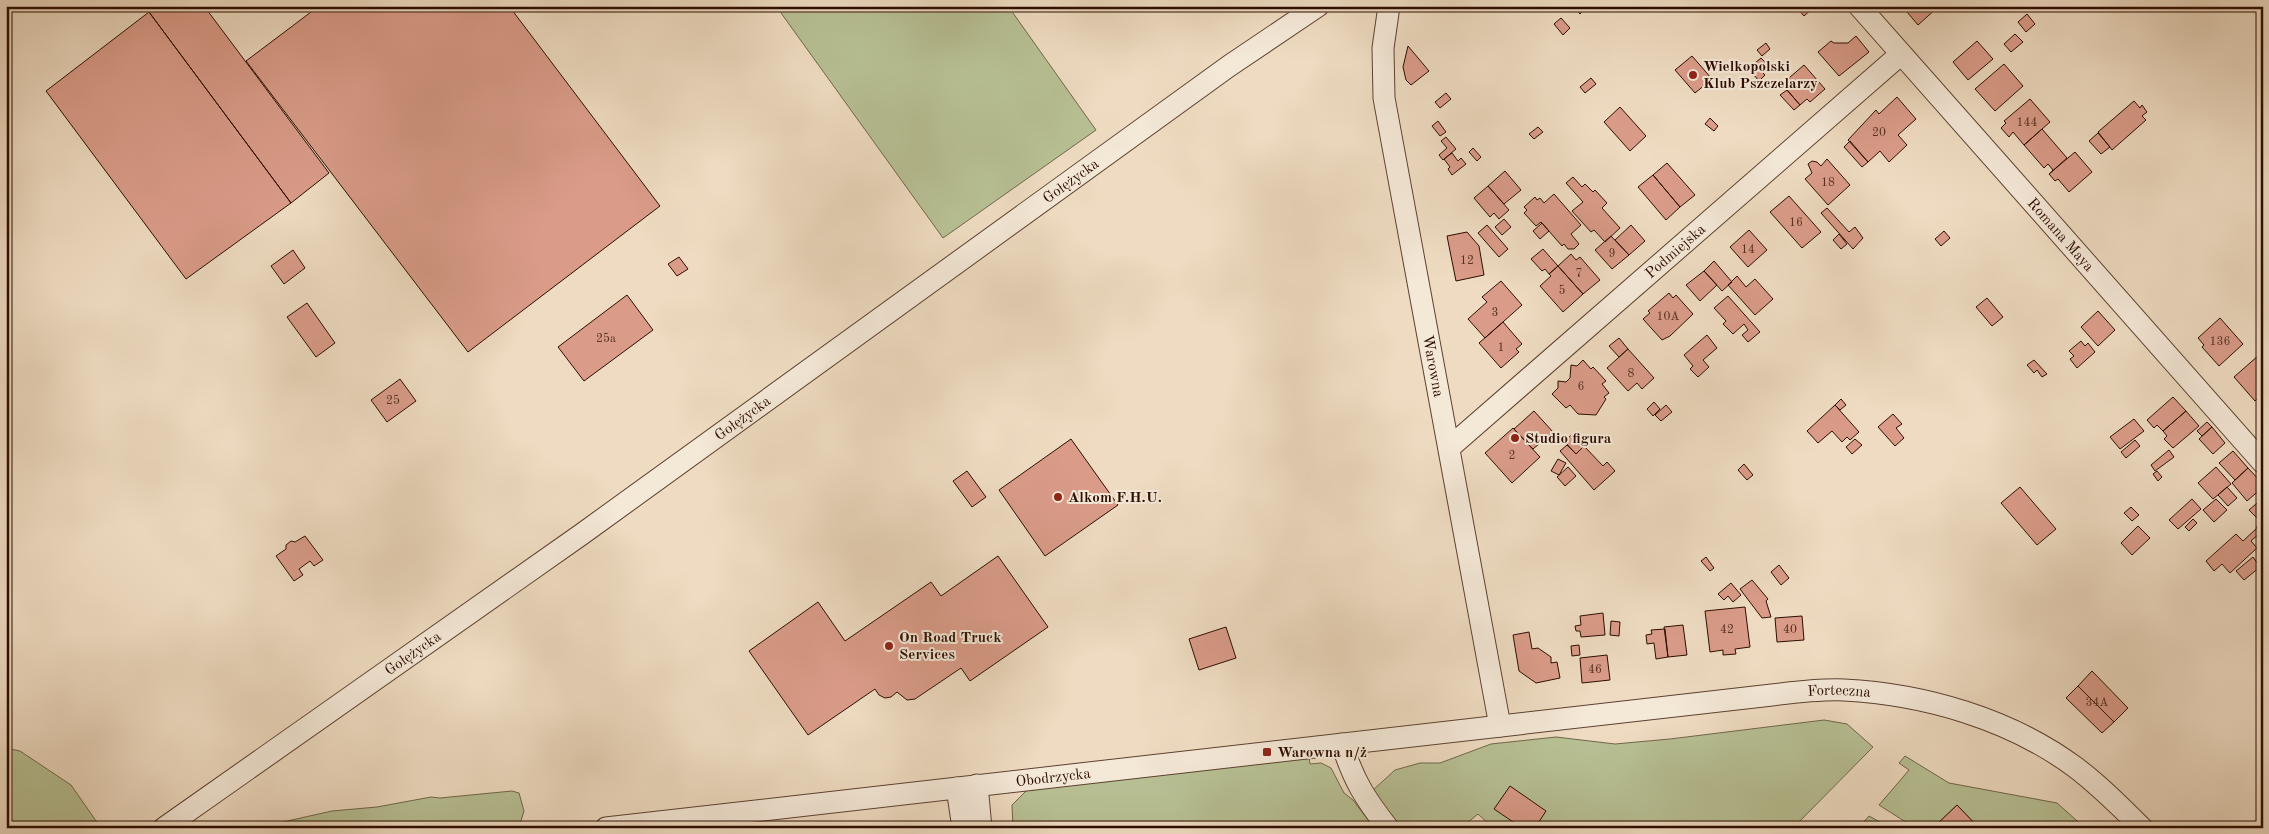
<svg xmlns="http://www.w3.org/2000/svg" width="2269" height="834" font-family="'Old Standard TT',serif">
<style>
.green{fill:#b7c094;stroke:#72664a}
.building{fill:#da9c89;stroke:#2d0d00}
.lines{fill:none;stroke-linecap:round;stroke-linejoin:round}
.minor-casing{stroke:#5d4030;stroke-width:23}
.minor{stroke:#f4e8d7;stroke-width:21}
.poi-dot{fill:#8f2418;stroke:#f4e8d7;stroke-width:2}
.labels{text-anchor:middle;stroke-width:4;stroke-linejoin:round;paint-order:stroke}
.number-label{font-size:12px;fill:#583122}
.poi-label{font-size:15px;font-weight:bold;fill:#2d0d00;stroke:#f4e8d7;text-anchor:start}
.street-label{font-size:15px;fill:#2d0d00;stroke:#f4e8d7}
</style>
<rect width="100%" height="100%" fill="#eedbc1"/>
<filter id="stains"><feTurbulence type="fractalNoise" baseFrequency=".004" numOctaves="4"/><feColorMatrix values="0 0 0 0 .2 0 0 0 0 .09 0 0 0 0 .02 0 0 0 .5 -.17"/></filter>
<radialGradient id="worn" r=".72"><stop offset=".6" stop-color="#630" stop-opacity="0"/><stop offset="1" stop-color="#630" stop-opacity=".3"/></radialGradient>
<path class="green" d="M 776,6 L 1008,6 L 1096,130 L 943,238 Z
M 1824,720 L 1847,724 L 1873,747 L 1793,828 L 1493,828 L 1478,814 L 1461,828 L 1400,828 L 1372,791 L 1395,770 L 1420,763 L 1440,763 L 1491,744 L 1556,737 L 1615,744 L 1670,739 Z
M 6,748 L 20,751 L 71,785 L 101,828 L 6,828 Z
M 1905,756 L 1949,783 L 2057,803 L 2085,828 L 1979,828 L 1957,805 L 1933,828 L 1915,828 L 1879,805 L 1909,770 L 1899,763 Z
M 1309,757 L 1310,764 L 1321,763 L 1331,768 L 1344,793 L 1353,800 L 1374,828 L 1013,828 L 1012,805 L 1027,790 Z
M 512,791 L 519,793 L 524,811 L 519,827 L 253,828 L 258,822 L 274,824 L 332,811 L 377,807 L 431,797 L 440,798 Z
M 1869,816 L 1889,827 L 1890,828 L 1858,828 Z"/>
<path class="building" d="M 159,6 L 204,6 L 329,173 L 291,203 L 149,12 Z
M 319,6 L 509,6 L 660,206 L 468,352 L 246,61 Z
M 1573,6 L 1588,6 L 1580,14 Z
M 1815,6 L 1804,16 L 1798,9 L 1801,6 Z
M 1902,6 L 1936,6 L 1937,8 L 1918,25 Z
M 149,12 L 291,203 L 186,279 L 46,91 Z
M 2027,14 L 2035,24 L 2026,32 L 2018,22 Z
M 1561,18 L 1570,28 L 1563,35 L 1554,24 Z
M 2015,34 L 2023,42 L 2011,52 L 2004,44 Z
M 1856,36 L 1869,52 L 1839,76 L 1818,52 L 1831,41 L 1834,43 L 1848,43 Z
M 1977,41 L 1993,59 L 1968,80 L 1953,62 Z
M 1766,43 L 1770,49 L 1762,56 L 1757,50 Z
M 1408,46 L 1429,71 L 1411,85 L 1406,80 L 1403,67 Z
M 1692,56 L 1712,79 L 1695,93 L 1675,70 Z
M 1761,58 L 1765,62 L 1759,67 L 1755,63 Z
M 2004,64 L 2023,86 L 1995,111 L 1975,89 Z
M 1804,65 L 1825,89 L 1810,102 L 1807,99 L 1800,105 L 1787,90 L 1794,84 L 1789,78 Z
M 1759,69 L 1765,75 L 1759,81 L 1753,74 Z
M 1591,78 L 1596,84 L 1585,93 L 1580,87 Z
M 1787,90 L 1800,105 L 1794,110 L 1780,95 Z
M 1446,93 L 1451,99 L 1440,108 L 1435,102 Z
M 1897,97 L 1916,119 L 1898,135 L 1907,145 L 1889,162 L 1880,151 L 1868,162 L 1848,140 L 1876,110 L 1879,114 Z
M 2030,99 L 2050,122 L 2024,145 L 2013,132 L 2009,137 L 2001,128 L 2006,123 L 2004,121 Z
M 2134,101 L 2140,108 L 2142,105 L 2147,112 L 2142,116 L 2146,120 L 2112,150 L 2098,132 Z
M 1620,107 L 1646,136 L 1630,151 L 1604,122 Z
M 1710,118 L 1718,126 L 1714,131 L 1705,124 Z
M 1438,121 L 1446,132 L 1440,136 L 1432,126 Z
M 1538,127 L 1543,132 L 1534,139 L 1529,134 Z
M 2042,129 L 2067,158 L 2049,174 L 2053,170 L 2048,164 L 2044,168 L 2024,145 Z
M 2098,133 L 2110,147 L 2101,154 L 2089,141 Z
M 1446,137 L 1456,149 L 1443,160 L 1439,155 L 1447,148 L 1441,141 Z
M 1850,141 L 1868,162 L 1862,167 L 1844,147 Z
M 1473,148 L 1481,157 L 1477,161 L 1469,152 Z
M 2075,152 L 2092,172 L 2069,192 L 2058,179 L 2055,181 L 2049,174 Z
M 1452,153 L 1458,161 L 1461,158 L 1466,164 L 1452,175 L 1448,169 L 1450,167 L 1444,159 Z
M 1827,159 L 1850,185 L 1828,205 L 1805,179 L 1812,173 L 1808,164 L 1812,161 L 1817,162 L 1821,166 Z
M 1667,163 L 1695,195 L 1680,207 L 1653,175 Z
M 1505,171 L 1521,190 L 1504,204 L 1488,186 Z
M 1653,175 L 1680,207 L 1666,220 L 1638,187 Z
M 1573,177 L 1582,187 L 1585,184 L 1593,192 L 1595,190 L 1607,203 L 1602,208 L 1620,228 L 1605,242 L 1594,230 L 1591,232 L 1572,211 L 1583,202 L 1566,183 Z
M 1488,186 L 1509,210 L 1499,219 L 1494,213 L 1490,217 L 1474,198 Z
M 1554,194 L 1581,225 L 1571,234 L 1579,244 L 1574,249 L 1568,249 L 1564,244 L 1562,246 L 1541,222 L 1536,226 L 1524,213 L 1527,210 L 1524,207 L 1535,197 L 1537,200 L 1540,198 L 1544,203 Z
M 1789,196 L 1821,232 L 1802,248 L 1770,212 Z
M 1827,208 L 1849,232 L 1855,227 L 1863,238 L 1853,249 L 1821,213 Z
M 1504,219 L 1511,227 L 1502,235 L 1495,227 Z
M 1542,223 L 1549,231 L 1540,239 L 1533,231 Z
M 1487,225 L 1508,249 L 1499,257 L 1478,233 Z
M 1631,225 L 1645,241 L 1629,255 L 1615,240 Z
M 1749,230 L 1767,250 L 1748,267 L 1730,247 Z
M 1944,231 L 1950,238 L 1941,246 L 1935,239 Z
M 1467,232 L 1479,246 L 1484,275 L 1456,281 L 1447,236 Z
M 1839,234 L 1847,244 L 1841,249 L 1833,240 Z
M 1611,236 L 1629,255 L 1612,269 L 1595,250 Z
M 1543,249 L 1558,266 L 1549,274 L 1545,269 L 1542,271 L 1531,259 Z
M 293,250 L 305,268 L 284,284 L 271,266 Z
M 1571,254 L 1576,260 L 1580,257 L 1600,280 L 1583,294 L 1558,266 Z
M 679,257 L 688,269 L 677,276 L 668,264 Z
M 1714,261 L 1732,282 L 1722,291 L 1704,271 Z
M 1558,266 L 1583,294 L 1563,312 L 1540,286 L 1551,276 L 1549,274 Z
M 1704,271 L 1717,285 L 1700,301 L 1686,285 Z
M 1737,276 L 1746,287 L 1755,279 L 1773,299 L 1755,315 L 1728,285 Z
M 1501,281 L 1522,305 L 1485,338 L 1468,319 L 1487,302 L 1482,297 Z
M 1669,293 L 1673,298 L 1676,295 L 1693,314 L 1670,336 L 1662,340 L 1643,319 L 1650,313 L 1648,311 Z
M 627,295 L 653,330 L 584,381 L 558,347 Z
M 1728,296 L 1760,332 L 1748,342 L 1742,335 L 1748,330 L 1744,324 L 1733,334 L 1723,324 L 1726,321 L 1714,308 Z
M 1987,298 L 2003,317 L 1992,326 L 1976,307 Z
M 307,303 L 335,343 L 316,357 L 287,317 Z
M 2098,311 L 2115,330 L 2098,346 L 2081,327 Z
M 2220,318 L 2243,344 L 2219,366 L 2202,347 L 2204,345 L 2198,338 Z
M 1503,322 L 1522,344 L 1516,349 L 1519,352 L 1501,368 L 1479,343 Z
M 1707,335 L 1717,348 L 1703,360 L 1709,367 L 1698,377 L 1690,369 L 1693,366 L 1684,355 Z
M 1619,338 L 1628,349 L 1619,357 L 1609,346 Z
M 2081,341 L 2085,346 L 2088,343 L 2095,352 L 2077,368 L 2070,359 L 2074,356 L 2069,351 Z
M 1628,349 L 1654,378 L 1642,389 L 1637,383 L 1628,391 L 1607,368 Z
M 2259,355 L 2263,359 L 2263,394 L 2255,401 L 2234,377 Z
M 1583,360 L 1591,369 L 1593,367 L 1606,381 L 1602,384 L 1609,393 L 1604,397 L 1606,399 L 1596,415 L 1578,414 L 1570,405 L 1566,408 L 1552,394 L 1558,388 L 1558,381 L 1566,382 L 1570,378 L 1571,365 L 1577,366 Z
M 2034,360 L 2047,374 L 2042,377 L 2037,370 L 2034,373 L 2027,365 Z
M 400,379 L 416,401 L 387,422 L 371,400 Z
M 2173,397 L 2186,411 L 2163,431 L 2157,425 L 2154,428 L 2147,420 Z
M 1841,399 L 1846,405 L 1840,410 L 1835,405 Z
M 1654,402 L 1660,409 L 1653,416 L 1647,409 Z
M 1666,405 L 1672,412 L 1661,421 L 1655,415 Z
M 1835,405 L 1859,432 L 1850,440 L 1847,437 L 1842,442 L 1832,431 L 1818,443 L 1807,431 Z
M 1534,411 L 1553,432 L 1533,449 L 1514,429 Z
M 2186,411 L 2199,426 L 2173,448 L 2164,439 L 2167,436 L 2163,431 Z
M 1893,414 L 1902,424 L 1896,428 L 1904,438 L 1895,446 L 1878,427 Z
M 2134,419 L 2144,431 L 2120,449 L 2110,437 Z
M 2207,422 L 2212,427 L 2202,436 L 2197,431 Z
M 2212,427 L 2225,443 L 2213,454 L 2199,439 Z
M 1513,428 L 1540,457 L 1512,483 L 1485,453 Z
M 1573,434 L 1584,446 L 1576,454 L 1564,441 Z
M 1071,439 L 1118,505 L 1045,556 L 999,490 Z
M 1855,439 L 1862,445 L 1852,454 L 1846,447 Z
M 2135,440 L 2140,446 L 2126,458 L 2121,452 Z
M 1567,445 L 1576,454 L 1584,446 L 1603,466 L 1607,462 L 1615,471 L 1594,490 L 1560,451 Z
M 2169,450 L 2174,457 L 2155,471 L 2151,465 Z
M 2233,451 L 2248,468 L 2235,480 L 2219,463 Z
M 1558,459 L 1566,463 L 1559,475 L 1551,471 Z
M 1744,464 L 1753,475 L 1747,480 L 1738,470 Z
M 1568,467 L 1576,476 L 1565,486 L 1557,477 Z
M 2216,467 L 2231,484 L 2213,499 L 2198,483 Z
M 2248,468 L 2263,484 L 2263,487 L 2247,501 L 2232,483 Z
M 967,471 L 986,497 L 972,507 L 953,481 Z
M 2157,471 L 2162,477 L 2158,481 L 2153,474 Z
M 2020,487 L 2056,529 L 2037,545 L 2001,503 Z
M 2227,487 L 2237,498 L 2228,506 L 2218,495 Z
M 2263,498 L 2263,530 L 2261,532 L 2256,527 L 2261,522 L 2249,510 Z
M 2192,499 L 2201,509 L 2178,529 L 2169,520 Z
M 2216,499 L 2227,510 L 2214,522 L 2203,510 Z
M 2131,507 L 2139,515 L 2132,521 L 2124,513 Z
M 2193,519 L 2197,523 L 2189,531 L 2185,527 Z
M 2138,526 L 2150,538 L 2132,555 L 2121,543 Z
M 2257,528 L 2261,532 L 2251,541 L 2257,548 L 2230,573 L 2222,564 L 2214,571 L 2206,561 L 2236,534 L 2243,541 Z
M 305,536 L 323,560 L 314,566 L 310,561 L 299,569 L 303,575 L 294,581 L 276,556 L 286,549 L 286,545 L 291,541 L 295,542 Z
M 998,556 L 1048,627 L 970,681 L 961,668 L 915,699 L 907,700 L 897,692 L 891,697 L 885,698 L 879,695 L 875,689 L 808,735 L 749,651 L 818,602 L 845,641 L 931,582 L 941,596 Z
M 1706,557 L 1714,568 L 1710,571 L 1701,561 Z
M 2253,557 L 2260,567 L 2244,580 L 2236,571 Z
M 1779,565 L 1789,578 L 1781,585 L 1771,572 Z
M 1752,580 L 1768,599 L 1766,601 L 1771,617 L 1762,618 L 1740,589 Z
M 1731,583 L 1741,595 L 1733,602 L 1728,596 L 1724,600 L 1718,594 Z
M 1745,607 L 1750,647 L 1735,649 L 1736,654 L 1723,655 L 1723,650 L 1710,652 L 1705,611 Z
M 1603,613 L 1605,635 L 1581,637 L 1580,631 L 1576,631 L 1575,626 L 1581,625 L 1580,616 Z
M 1802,616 L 1804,640 L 1777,642 L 1775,618 Z
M 1611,621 L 1620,622 L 1619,636 L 1610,635 Z
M 1683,625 L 1687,655 L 1668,657 L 1664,627 Z
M 1226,627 L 1236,658 L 1199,670 L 1189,639 Z
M 1665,629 L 1668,657 L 1656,659 L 1654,643 L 1647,644 L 1646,635 L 1652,634 L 1651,630 Z
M 1529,632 L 1532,649 L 1538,648 L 1551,657 L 1551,663 L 1557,662 L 1560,678 L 1536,683 L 1519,671 L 1513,635 Z
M 1579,645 L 1580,655 L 1572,656 L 1571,646 Z
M 1607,655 L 1610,680 L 1582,683 L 1580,658 Z
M 2092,671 L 2128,708 L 2114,722 L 2078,686 Z
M 2078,686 L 2114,722 L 2102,733 L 2066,698 Z
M 1510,786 L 1546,811 L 1535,828 L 1522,828 L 1494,809 Z
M 1957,805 L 1979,828 L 1933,828 Z"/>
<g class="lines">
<g class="minor-casing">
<g id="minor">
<path id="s1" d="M 1389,6 L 1383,48 L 1384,98 L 1500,726"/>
<path id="s2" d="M 1859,6 L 2263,463"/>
<path id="s3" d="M 1449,448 L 1901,54"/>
<path d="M 1342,744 C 1354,781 1364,797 1388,828"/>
<path d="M 977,785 L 981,828"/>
<path d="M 957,788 L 963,828"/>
<path id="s4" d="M 164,828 L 582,534 L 1229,66 L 1318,6"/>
<path id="s5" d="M 606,828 L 1772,695 C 1796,692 1820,689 1844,690 C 1924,694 2010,719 2075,767 C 2099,785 2121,807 2142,828"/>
</g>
</g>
<use href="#minor" class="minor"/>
</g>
<g class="poi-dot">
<circle cx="1693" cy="75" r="5"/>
<circle cx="1515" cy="438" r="5"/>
<circle cx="1058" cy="497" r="5"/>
<circle cx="889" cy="646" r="5"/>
<rect x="1262" y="747" width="10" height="10" rx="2.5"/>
</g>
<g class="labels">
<g class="number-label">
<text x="2027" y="126">144</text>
<text x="1879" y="136">20</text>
<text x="1828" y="186">18</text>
<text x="1796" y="226">16</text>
<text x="1748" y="253">14</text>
<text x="1612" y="257">9</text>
<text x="1467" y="264">12</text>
<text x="1579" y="277">7</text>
<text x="1562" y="294">5</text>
<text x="1495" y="316">3</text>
<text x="1668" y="320">10A</text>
<text x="606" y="342">25a</text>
<text x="2220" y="345">136</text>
<text x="1501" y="351">1</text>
<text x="1631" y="377">8</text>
<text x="1581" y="390">6</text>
<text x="393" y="404">25</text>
<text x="1512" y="459">2</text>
<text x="1727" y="633">42</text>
<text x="1790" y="633">40</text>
<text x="1595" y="673">46</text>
<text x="2097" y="706">34A</text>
</g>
<g class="poi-label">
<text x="1703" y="71">Wielkopolski<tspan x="1703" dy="17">Klub Pszczelarzy</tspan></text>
<text x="1525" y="443">Studio figura</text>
<text x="1068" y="502">Alkom F.H.U.</text>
<text x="899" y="642">On Road Truck<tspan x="899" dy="17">Services</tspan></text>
<text x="1277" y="757">Warowna n/ż</text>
</g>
<g class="street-label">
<text dy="5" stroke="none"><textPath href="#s4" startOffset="1114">Gołężycka</textPath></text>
<text dy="5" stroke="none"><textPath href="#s2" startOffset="305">Romana Maya</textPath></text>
<text dy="5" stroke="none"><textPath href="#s3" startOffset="300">Podmiejska</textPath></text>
<text dy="5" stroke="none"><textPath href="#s1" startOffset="365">Warowna</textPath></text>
<text dy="5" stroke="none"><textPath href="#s4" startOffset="709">Gołężycka</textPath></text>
<text dy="5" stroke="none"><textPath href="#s4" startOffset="304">Gołężycka</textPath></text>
<text dy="5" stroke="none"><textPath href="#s5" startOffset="1241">Forteczna</textPath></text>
<text dy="5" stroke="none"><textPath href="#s5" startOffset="450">Obodrzycka</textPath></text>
</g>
</g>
<rect width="2269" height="834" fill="none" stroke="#eedbc1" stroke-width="25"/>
<rect x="8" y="8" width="2254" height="819" fill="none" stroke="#2d0d00" stroke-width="2.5"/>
<rect x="12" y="12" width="2244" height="809" fill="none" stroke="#2d0d00"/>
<rect width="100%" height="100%" filter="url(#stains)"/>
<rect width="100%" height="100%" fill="url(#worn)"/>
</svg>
